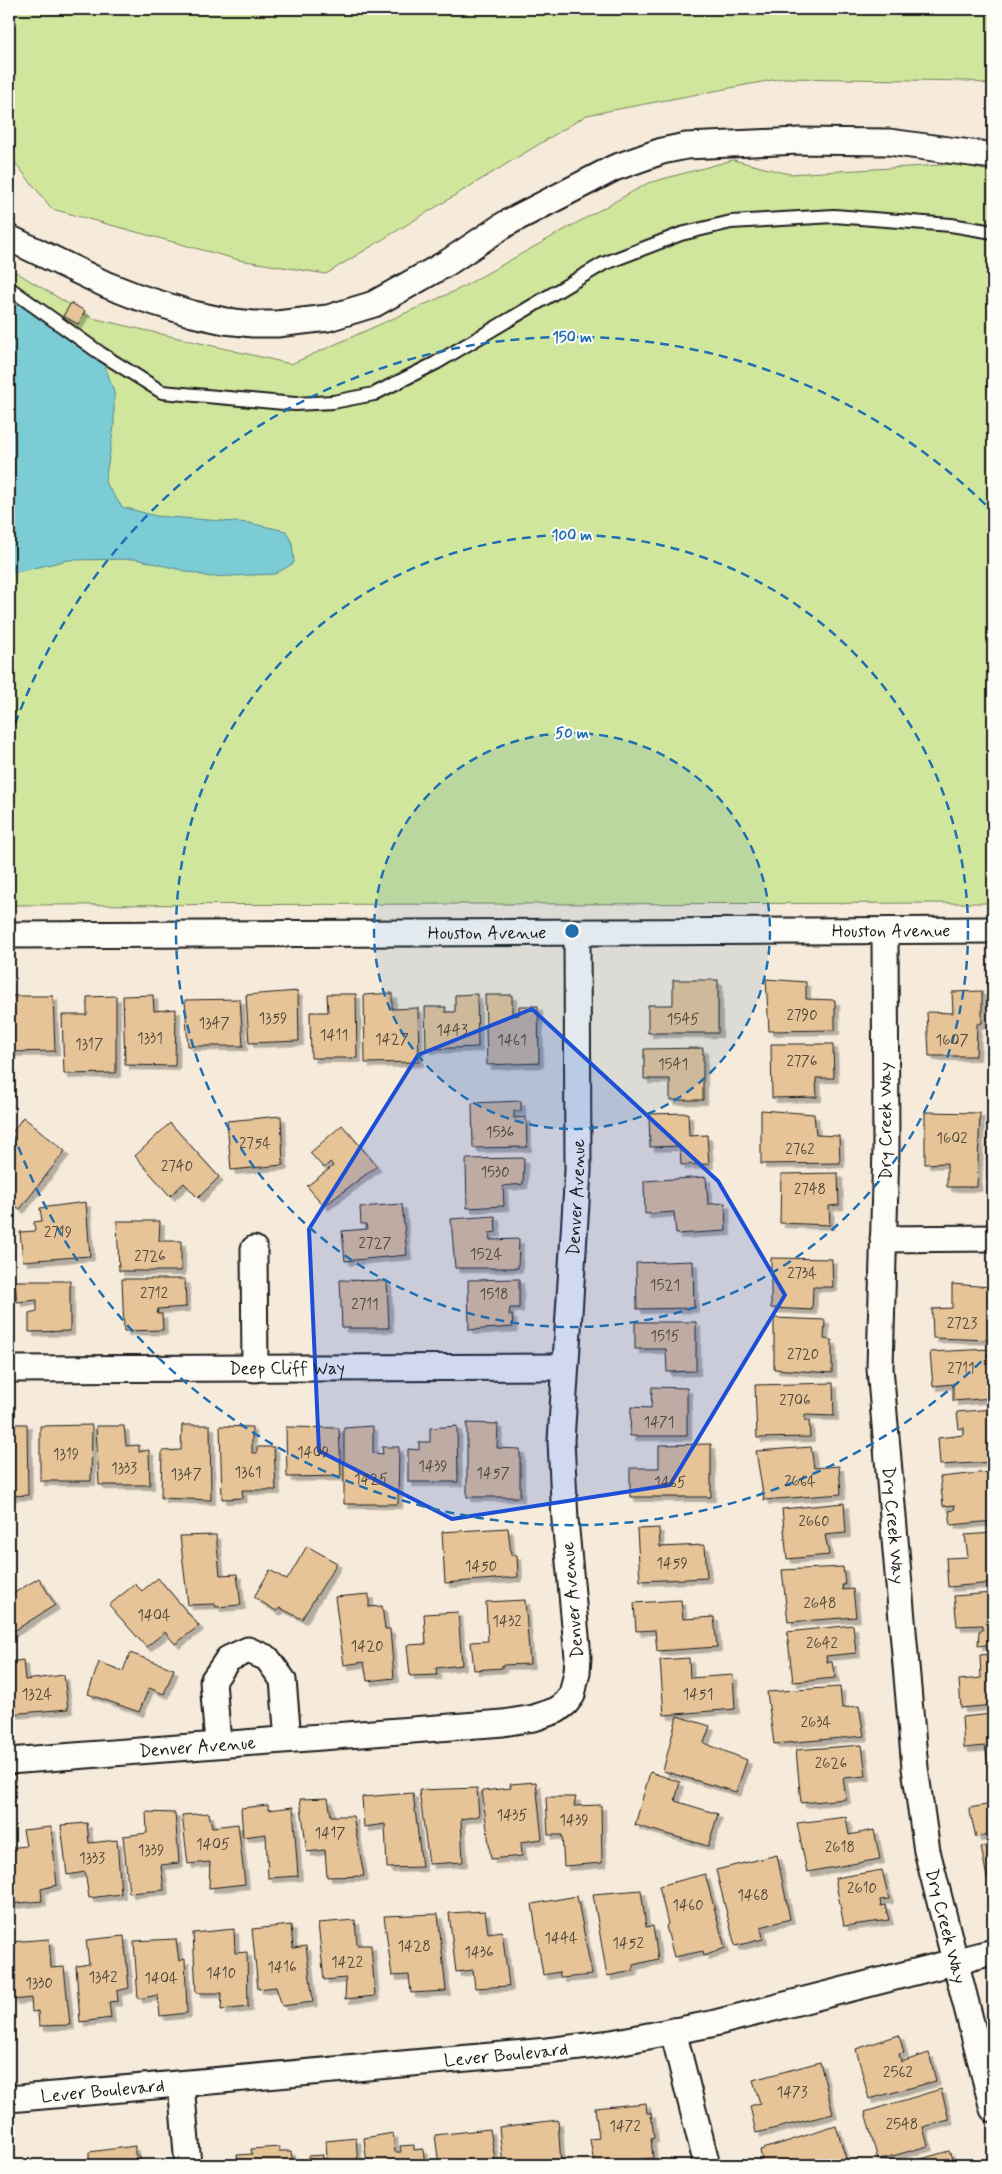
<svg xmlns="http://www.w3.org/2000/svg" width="1002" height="2174" font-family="Mynerve,sans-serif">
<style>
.green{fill:#cfe69c;stroke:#76815c}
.water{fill:#7cccd6;stroke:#56868c}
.building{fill:#e6c498;stroke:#1c1c1c;filter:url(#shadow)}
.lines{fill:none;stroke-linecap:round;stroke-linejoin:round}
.service-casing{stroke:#1c1c1c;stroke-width:16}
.minor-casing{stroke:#1c1c1c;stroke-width:29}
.service{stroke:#fdfcf7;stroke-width:12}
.minor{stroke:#fdfcf7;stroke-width:25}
.marked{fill:#1d4ed8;fill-opacity:0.2;stroke:#1d4ed8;stroke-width:4;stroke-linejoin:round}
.ring{fill:none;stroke:#1f6fb2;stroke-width:2.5;stroke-dasharray:9 6}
.labels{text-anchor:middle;stroke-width:4;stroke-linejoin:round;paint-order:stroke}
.number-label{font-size:15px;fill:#4e463b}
.street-label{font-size:18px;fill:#1c1c1c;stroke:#fdfcf7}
.centre{fill:#1f6fb2;stroke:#fdfcf7;stroke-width:2.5}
.ring-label{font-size:15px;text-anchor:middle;font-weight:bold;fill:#1f6fb2;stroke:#fdfcf7;stroke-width:4;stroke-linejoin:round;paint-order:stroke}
</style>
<defs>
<filter id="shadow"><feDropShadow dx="4.5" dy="4.5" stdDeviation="0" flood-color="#0004"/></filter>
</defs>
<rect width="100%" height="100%" fill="#f6ebda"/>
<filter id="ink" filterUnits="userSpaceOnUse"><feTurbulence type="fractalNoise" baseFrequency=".02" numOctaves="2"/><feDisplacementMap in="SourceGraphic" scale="10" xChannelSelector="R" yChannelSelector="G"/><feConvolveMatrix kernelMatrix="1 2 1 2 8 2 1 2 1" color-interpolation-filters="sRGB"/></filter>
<g filter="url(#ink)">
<path class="green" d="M 9,9 L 993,9 L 993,85 L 970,81 L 783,78 L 587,115 L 326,274 L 239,260 L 52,209 L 9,155 Z
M 733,160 L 789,174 L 958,164 L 993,172 L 993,903 L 9,905 L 9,268 L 92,318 L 291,364 L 457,290 L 648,183 Z"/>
<path class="water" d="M 9,301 L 19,303 L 83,343 L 104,363 L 114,392 L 114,426 L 105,482 L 122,507 L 156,516 L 249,523 L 286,531 L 292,543 L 294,563 L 275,574 L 210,577 L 136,559 L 68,560 L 9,574 Z"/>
<path class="building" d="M 71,303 L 85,311 L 78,324 L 63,316 Z
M 766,979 L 806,982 L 806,999 L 835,1000 L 835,1030 L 769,1031 Z
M 673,980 L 718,980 L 718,1033 L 648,1033 L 648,1005 L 673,1005 Z
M 298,991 L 299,1041 L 249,1043 L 246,995 Z
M 982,991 L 982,1023 L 977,1024 L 976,1056 L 929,1056 L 927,1012 L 953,1013 L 952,992 Z
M 990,991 L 993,991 L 993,1066 L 991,1066 Z
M 392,993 L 392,1009 L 418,1008 L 419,1062 L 365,1063 L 364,995 Z
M 327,994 L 356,994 L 357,1058 L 311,1058 L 310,1012 L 328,1012 Z
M 477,994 L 478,1047 L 426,1049 L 425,1007 L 446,1007 L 445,1012 L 455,1012 L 455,995 Z
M 153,995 L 154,1011 L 176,1009 L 175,1066 L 125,1065 L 123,996 Z
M 485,995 L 512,995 L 512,1016 L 519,1015 L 519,1006 L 538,1006 L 539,1063 L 487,1065 Z
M 9,996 L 53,996 L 55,1051 L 9,1052 Z
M 116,996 L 116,1073 L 64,1074 L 62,1015 L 87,1015 L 87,997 Z
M 240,999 L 243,1046 L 188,1046 L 185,1000 Z
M 771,1044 L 833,1044 L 834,1078 L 816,1078 L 817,1097 L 772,1098 Z
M 703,1048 L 703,1100 L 670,1100 L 670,1079 L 644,1079 L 644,1049 Z
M 521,1101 L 521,1111 L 514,1111 L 514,1118 L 526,1117 L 527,1147 L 473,1148 L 472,1103 Z
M 761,1110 L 814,1114 L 816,1135 L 839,1136 L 840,1163 L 761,1164 Z
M 925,1112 L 980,1113 L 977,1187 L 947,1187 L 947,1163 L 925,1164 Z
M 688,1113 L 689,1136 L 707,1135 L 709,1164 L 681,1165 L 680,1146 L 650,1147 L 649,1114 Z
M 281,1116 L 283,1165 L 231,1170 L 227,1121 Z
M 23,1117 L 65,1151 L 20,1209 L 9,1202 L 9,1137 Z
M 170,1123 L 219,1177 L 198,1198 L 184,1183 L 170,1196 L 135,1156 Z
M 342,1125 L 377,1166 L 324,1206 L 307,1186 L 333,1166 L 330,1162 L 324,1168 L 310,1153 Z
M 987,1134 L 993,1135 L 993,1180 L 987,1180 Z
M 524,1158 L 523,1184 L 503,1186 L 504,1206 L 467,1208 L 466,1159 Z
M 838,1173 L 839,1205 L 829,1206 L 830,1225 L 780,1223 L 781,1174 Z
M 706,1177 L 708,1204 L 725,1203 L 726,1231 L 676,1234 L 674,1212 L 645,1214 L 644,1181 Z
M 86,1202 L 90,1256 L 23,1261 L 20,1232 L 35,1231 L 34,1222 L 42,1221 L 40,1208 Z
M 402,1204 L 407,1255 L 345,1261 L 342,1231 L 367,1229 L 366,1224 L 361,1224 L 360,1207 Z
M 495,1216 L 496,1232 L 489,1233 L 490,1240 L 519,1239 L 518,1268 L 455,1268 L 451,1219 Z
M 117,1221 L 160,1221 L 159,1241 L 181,1241 L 181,1271 L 119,1271 Z
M 771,1258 L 832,1259 L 833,1287 L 813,1287 L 812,1310 L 771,1308 Z
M 693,1261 L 694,1308 L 637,1309 L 636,1263 Z
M 122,1279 L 185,1279 L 186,1307 L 158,1309 L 157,1314 L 162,1314 L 163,1330 L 124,1331 Z
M 519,1279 L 519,1308 L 510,1308 L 509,1315 L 512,1315 L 513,1327 L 469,1330 L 468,1280 Z
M 340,1280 L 387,1281 L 389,1328 L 342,1328 Z
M 15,1281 L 70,1281 L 70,1331 L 29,1332 L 29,1313 L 37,1311 L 37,1300 L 17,1302 Z
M 952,1284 L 991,1287 L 992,1340 L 933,1338 L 932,1309 L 952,1308 Z
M 774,1318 L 825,1320 L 824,1339 L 832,1340 L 832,1373 L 774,1369 Z
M 635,1322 L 696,1322 L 696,1371 L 667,1372 L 666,1349 L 635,1349 Z
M 990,1349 L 993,1398 L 953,1401 L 953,1384 L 933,1386 L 930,1352 Z
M 833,1383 L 834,1416 L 805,1415 L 805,1421 L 809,1421 L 810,1437 L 757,1438 L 755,1385 Z
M 652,1387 L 687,1388 L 687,1436 L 630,1436 L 631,1407 L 651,1408 Z
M 993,1409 L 993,1462 L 940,1465 L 938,1438 L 964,1435 L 964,1428 L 959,1429 L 957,1412 Z
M 467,1423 L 498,1424 L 497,1448 L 520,1449 L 520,1497 L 467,1497 Z
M 9,1424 L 27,1424 L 28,1495 L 9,1496 Z
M 92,1425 L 91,1481 L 40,1481 L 40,1426 Z
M 182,1425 L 210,1425 L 211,1500 L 161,1498 L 162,1451 L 181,1450 Z
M 96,1426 L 124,1426 L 126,1446 L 139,1445 L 139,1452 L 149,1450 L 150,1485 L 99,1485 Z
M 220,1426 L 252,1427 L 252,1453 L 257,1453 L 257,1447 L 274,1447 L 276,1490 L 242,1490 L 243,1498 L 222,1499 Z
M 373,1426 L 373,1453 L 383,1454 L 382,1447 L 399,1447 L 398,1504 L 344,1504 L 344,1428 Z
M 457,1426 L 458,1482 L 408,1482 L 408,1449 L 419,1450 L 419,1442 L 430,1442 L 430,1428 Z
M 286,1427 L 339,1428 L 341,1476 L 287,1477 Z
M 711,1444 L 711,1497 L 630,1497 L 630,1468 L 659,1468 L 659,1445 Z
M 811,1447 L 814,1468 L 839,1466 L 841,1494 L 764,1500 L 756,1451 Z
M 989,1472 L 993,1521 L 951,1525 L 949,1511 L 954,1510 L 955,1505 L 943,1506 L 940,1477 Z
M 844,1503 L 846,1533 L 825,1535 L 829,1555 L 787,1559 L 782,1509 Z
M 508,1528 L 511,1555 L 517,1555 L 518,1577 L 445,1583 L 442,1532 Z
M 659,1528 L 660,1547 L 705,1545 L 707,1578 L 640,1581 L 637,1529 Z
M 993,1533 L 993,1583 L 948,1587 L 946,1558 L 968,1557 L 965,1535 Z
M 216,1535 L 220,1575 L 237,1574 L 241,1605 L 216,1607 L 215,1604 L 188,1605 L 180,1536 Z
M 307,1546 L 337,1563 L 302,1619 L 280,1608 L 276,1611 L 254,1597 L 270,1570 L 287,1580 Z
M 843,1567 L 845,1585 L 842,1585 L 843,1590 L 853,1589 L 856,1617 L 788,1622 L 782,1570 Z
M 39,1578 L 55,1605 L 9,1634 L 9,1596 Z
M 158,1578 L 199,1626 L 175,1644 L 165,1632 L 146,1647 L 109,1605 L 135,1584 L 142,1591 Z
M 993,1593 L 993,1644 L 978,1646 L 979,1631 L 983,1630 L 983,1625 L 957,1626 L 954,1596 Z
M 369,1594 L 369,1607 L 382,1606 L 385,1629 L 390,1629 L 394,1678 L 367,1681 L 364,1662 L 344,1665 L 335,1597 Z
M 525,1600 L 530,1664 L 502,1665 L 502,1668 L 474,1670 L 471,1642 L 488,1641 L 486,1602 Z
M 681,1600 L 683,1619 L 714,1617 L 717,1647 L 657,1651 L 655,1630 L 636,1631 L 634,1603 Z
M 458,1612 L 462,1665 L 436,1668 L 437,1675 L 410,1676 L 407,1645 L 426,1644 L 424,1614 Z
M 853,1625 L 856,1653 L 826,1656 L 827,1662 L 832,1662 L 835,1678 L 793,1682 L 787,1632 Z
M 130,1653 L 174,1669 L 164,1694 L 149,1688 L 139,1712 L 88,1694 L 99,1662 L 123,1671 Z
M 993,1654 L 993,1705 L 961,1708 L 959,1680 L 981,1678 L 980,1655 Z
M 689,1658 L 690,1678 L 733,1675 L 735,1709 L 664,1715 L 660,1660 Z
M 23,1660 L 25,1680 L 64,1675 L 68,1709 L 9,1714 L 9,1662 Z
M 840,1687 L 842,1708 L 859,1706 L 864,1736 L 774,1744 L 767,1692 Z
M 993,1714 L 993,1764 L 988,1764 L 985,1746 L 964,1748 L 962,1717 Z
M 677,1716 L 710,1726 L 704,1743 L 747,1760 L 736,1792 L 663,1771 Z
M 862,1745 L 866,1776 L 843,1778 L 846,1799 L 801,1803 L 796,1750 Z
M 650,1772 L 680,1782 L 675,1801 L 718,1814 L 708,1846 L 635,1825 Z
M 993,1780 L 993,1798 L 990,1798 L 987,1781 Z
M 536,1782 L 542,1839 L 521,1842 L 522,1856 L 491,1859 L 482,1791 L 511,1788 L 510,1784 Z
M 477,1788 L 479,1816 L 461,1819 L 463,1862 L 429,1864 L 419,1790 Z
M 413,1793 L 422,1867 L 387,1868 L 385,1824 L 364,1827 L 362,1797 Z
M 546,1797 L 576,1797 L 574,1806 L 601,1805 L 602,1863 L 564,1866 L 562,1835 L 548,1835 Z
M 328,1798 L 331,1816 L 353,1816 L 364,1876 L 327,1877 L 325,1850 L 307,1852 L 300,1799 Z
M 993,1804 L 993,1834 L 976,1837 L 969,1808 Z
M 268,1805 L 268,1810 L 293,1807 L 298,1876 L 268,1878 L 266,1834 L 243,1837 L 241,1808 Z
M 146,1812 L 175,1813 L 179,1863 L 161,1865 L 164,1890 L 129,1893 L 123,1836 L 147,1833 Z
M 209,1813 L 212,1827 L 238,1824 L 245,1884 L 209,1888 L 210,1862 L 188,1864 L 182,1815 Z
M 846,1817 L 849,1835 L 874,1830 L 880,1859 L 807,1872 L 797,1823 Z
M 87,1823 L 89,1843 L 117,1840 L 121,1894 L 89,1898 L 85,1872 L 67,1875 L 61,1825 Z
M 51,1827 L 57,1885 L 41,1889 L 42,1901 L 9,1904 L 9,1848 L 26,1846 L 23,1830 Z
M 993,1845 L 993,1877 L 987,1878 L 981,1847 Z
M 777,1855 L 790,1919 L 761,1927 L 763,1939 L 735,1946 L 716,1870 Z
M 882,1870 L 889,1899 L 880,1900 L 881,1906 L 885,1905 L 889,1920 L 844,1926 L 835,1878 Z
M 705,1874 L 725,1948 L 704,1956 L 703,1951 L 674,1957 L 666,1926 L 668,1924 L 659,1886 Z
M 641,1890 L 646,1927 L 653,1926 L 658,1959 L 633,1965 L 633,1971 L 607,1976 L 593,1894 Z
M 577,1896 L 592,1975 L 561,1978 L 559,1972 L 543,1975 L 532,1904 Z
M 485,1911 L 488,1933 L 502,1931 L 509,1986 L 475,1988 L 473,1970 L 456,1972 L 449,1913 Z
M 438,1914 L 446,1991 L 411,1993 L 409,1975 L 392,1976 L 384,1916 Z
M 355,1920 L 357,1945 L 371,1945 L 375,1996 L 345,1999 L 346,1978 L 324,1980 L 318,1923 Z
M 291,1925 L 293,1948 L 306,1946 L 313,2002 L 282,2006 L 276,1987 L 258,1989 L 252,1929 Z
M 234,1929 L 235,1953 L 247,1952 L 248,2007 L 221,2010 L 222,1993 L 196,1993 L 193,1933 Z
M 124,1936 L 129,1988 L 117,1991 L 118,2001 L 109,2002 L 111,2018 L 80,2022 L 76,1966 L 89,1964 L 86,1940 Z
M 49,1939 L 51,1968 L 64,1967 L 70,2025 L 39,2026 L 38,2011 L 32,2012 L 31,1998 L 13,2000 L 10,1942 Z
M 176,1939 L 179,1961 L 185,1959 L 187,2013 L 160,2016 L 158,1995 L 138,1999 L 134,1941 Z
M 899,2035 L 904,2053 L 899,2054 L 901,2062 L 929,2053 L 936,2081 L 869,2099 L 856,2049 Z
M 820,2062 L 833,2114 L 756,2133 L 750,2106 L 760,2103 L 753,2080 Z
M 941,2089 L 949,2120 L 923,2127 L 928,2146 L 878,2160 L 865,2112 Z
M 646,2103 L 647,2113 L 651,2113 L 654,2138 L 651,2139 L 653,2158 L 594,2164 L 590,2139 L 599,2138 L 595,2108 Z
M 558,2120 L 561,2165 L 503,2165 L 499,2127 Z
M 836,2126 L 848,2165 L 763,2165 L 760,2150 Z
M 490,2129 L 496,2165 L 439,2165 L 435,2135 Z
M 393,2133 L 395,2152 L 401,2152 L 400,2146 L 414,2145 L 414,2150 L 423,2149 L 425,2165 L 367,2165 L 364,2138 Z
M 356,2138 L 358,2165 L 300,2165 L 299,2162 L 308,2161 L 308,2156 L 323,2155 L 323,2159 L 327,2159 L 326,2141 Z
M 135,2146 L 135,2156 L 140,2157 L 140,2165 L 89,2165 L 89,2152 Z
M 279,2147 L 279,2151 L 291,2151 L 293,2165 L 238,2165 L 237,2155 L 252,2154 L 251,2149 Z
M 949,2151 L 955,2165 L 900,2165 Z"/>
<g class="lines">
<g class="service-casing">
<path id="service" d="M 9,288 L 100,353 L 162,392 L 295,404 L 333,402 L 374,394 L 436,363 L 603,264 L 681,234 L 731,222 L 834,216 L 951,225 L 993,232"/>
</g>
<g class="minor-casing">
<g id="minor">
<path d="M 9,238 L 107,285 L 138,297 L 193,314 L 225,321 L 253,324 L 277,324 L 328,318 L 374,304 L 447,263 L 507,223 L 614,168 L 662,151 L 686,146 L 799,141 L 889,142 L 993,156"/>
<path id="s1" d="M 885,931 L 886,1148 L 880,1368 L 915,1768 L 927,1851 L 993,2109"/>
<path id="s2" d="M 9,935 L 993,930"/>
<path d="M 883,1239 L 993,1238"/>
<path d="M 254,1249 L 255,1369"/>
<path id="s3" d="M 9,1369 L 565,1367"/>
<path d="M 218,1744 L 213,1681 L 228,1659 L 248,1650 L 267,1658 L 283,1680 L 288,1739"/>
<path id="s4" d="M 9,1761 L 503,1723 L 534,1718 L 557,1710 L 566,1703 L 572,1695 L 577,1672 L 578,1657 L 565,1520 L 561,1441 L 578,1171 L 577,933"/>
<path d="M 673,2031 L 707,2165"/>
<path d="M 181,2084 L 188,2165"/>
<path id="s5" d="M 9,2099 L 547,2051 L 612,2043 L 711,2024 L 993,1952"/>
</g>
</g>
<use href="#service" class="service"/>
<use href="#minor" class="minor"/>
</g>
</g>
<path class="marked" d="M 532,1009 L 718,1181 L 785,1295 L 670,1485 L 452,1519 L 319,1451 L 309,1229 L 418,1055 Z"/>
<circle cx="572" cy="931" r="198" fill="#1f6fb2" fill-opacity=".12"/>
<g class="ring">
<circle cx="572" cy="931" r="198"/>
<circle cx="572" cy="931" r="396"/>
<path d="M992 1351A594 594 0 0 1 10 1124M10 738A594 594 0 0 1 992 511"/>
</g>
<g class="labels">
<g class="number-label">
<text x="802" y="1020">2790</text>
<text x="273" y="1023">1359</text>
<text x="683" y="1024">1545</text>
<text x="214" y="1028">1347</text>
<text x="452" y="1035">1443</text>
<text x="334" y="1040">1411</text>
<text x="150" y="1043">1331</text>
<text x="392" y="1044">1427</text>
<text x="512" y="1045">1461</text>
<text x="952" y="1045">1607</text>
<text x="89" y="1049">1317</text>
<text x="802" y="1066">2776</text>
<text x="673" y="1069">1541</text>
<text x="500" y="1137">1536</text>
<text x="952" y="1143">1602</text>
<text x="255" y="1148">2754</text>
<text x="800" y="1154">2762</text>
<text x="177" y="1171">2740</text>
<text x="495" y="1177">1530</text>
<text x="810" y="1194">2748</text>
<text x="58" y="1237">2719</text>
<text x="375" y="1248">2727</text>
<text x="486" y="1259">1524</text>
<text x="150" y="1261">2726</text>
<text x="802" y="1278">2734</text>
<text x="665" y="1290">1521</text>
<text x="154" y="1298">2712</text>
<text x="494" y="1299">1518</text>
<text x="365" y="1309">2711</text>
<text x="962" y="1328">2723</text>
<text x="665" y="1341">1515</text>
<text x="803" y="1359">2720</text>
<text x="961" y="1373">2711</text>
<text x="795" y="1405">2706</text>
<text x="659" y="1427">1471</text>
<text x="313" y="1457">1409</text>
<text x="66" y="1459">1319</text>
<text x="433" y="1471">1439</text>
<text x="124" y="1473">1333</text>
<text x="248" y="1477">1361</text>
<text x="493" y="1478">1457</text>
<text x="186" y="1479">1347</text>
<text x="371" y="1484">1425</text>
<text x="800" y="1486">2664</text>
<text x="670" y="1487">1465</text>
<text x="814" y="1526">2660</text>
<text x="672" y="1568">1459</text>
<text x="481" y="1571">1450</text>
<text x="820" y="1608">2648</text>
<text x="154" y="1620">1404</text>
<text x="507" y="1626">1432</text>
<text x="822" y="1648">2642</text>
<text x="367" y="1651">1420</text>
<text x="37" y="1699">1324</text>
<text x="698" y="1699">1451</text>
<text x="816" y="1727">2634</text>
<text x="831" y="1768">2626</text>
<text x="512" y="1820">1435</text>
<text x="574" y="1825">1439</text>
<text x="330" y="1838">1417</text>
<text x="213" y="1849">1405</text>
<text x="840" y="1852">2618</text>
<text x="151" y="1855">1339</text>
<text x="92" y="1863">1333</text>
<text x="862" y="1893">2610</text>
<text x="753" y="1900">1468</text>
<text x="688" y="1910">1460</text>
<text x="561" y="1943">1444</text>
<text x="628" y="1948">1452</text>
<text x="414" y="1951">1428</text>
<text x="479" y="1957">1436</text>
<text x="347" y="1967">1422</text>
<text x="282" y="1972">1416</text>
<text x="221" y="1978">1410</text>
<text x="103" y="1982">1342</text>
<text x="161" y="1983">1404</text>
<text x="39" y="1988">1330</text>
<text x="898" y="2077">2562</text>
<text x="792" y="2097">1473</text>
<text x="902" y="2129">2548</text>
<text x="625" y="2131">1472</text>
</g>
<g class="street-label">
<text dy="6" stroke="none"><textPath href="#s2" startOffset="882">Houston Avenue</textPath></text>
<text dy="6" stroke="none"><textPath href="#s2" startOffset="478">Houston Avenue</textPath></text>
<text transform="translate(885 1121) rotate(-90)" y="6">Dry Creek Way</text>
<text dy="6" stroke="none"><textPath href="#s4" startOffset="1072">Denver Avenue</textPath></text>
<text dy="6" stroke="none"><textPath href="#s3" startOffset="278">Deep Cliff Way</textPath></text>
<text dy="6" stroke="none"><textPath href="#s1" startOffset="595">Dry Creek Way</textPath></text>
<text transform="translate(572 1600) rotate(-95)" y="6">Denver Avenue</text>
<text dy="6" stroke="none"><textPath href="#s4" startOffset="189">Denver Avenue</textPath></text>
<text dy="6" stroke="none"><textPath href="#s1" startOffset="1000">Dry Creek Way</textPath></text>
<text dy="6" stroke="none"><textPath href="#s5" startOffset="499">Lever Boulevard</textPath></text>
<text dy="6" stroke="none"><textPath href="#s5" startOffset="94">Lever Boulevard</textPath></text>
</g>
</g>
<circle cx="572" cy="931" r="8" class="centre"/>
<g class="ring-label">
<text x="572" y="342">150 m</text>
<text x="572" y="540">100 m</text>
<text x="572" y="738">50 m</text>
</g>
<rect width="1002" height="2174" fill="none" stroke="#fdfcf7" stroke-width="30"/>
<rect x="15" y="15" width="972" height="2144" fill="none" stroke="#1c1c1c" stroke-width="2" filter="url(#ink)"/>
</svg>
